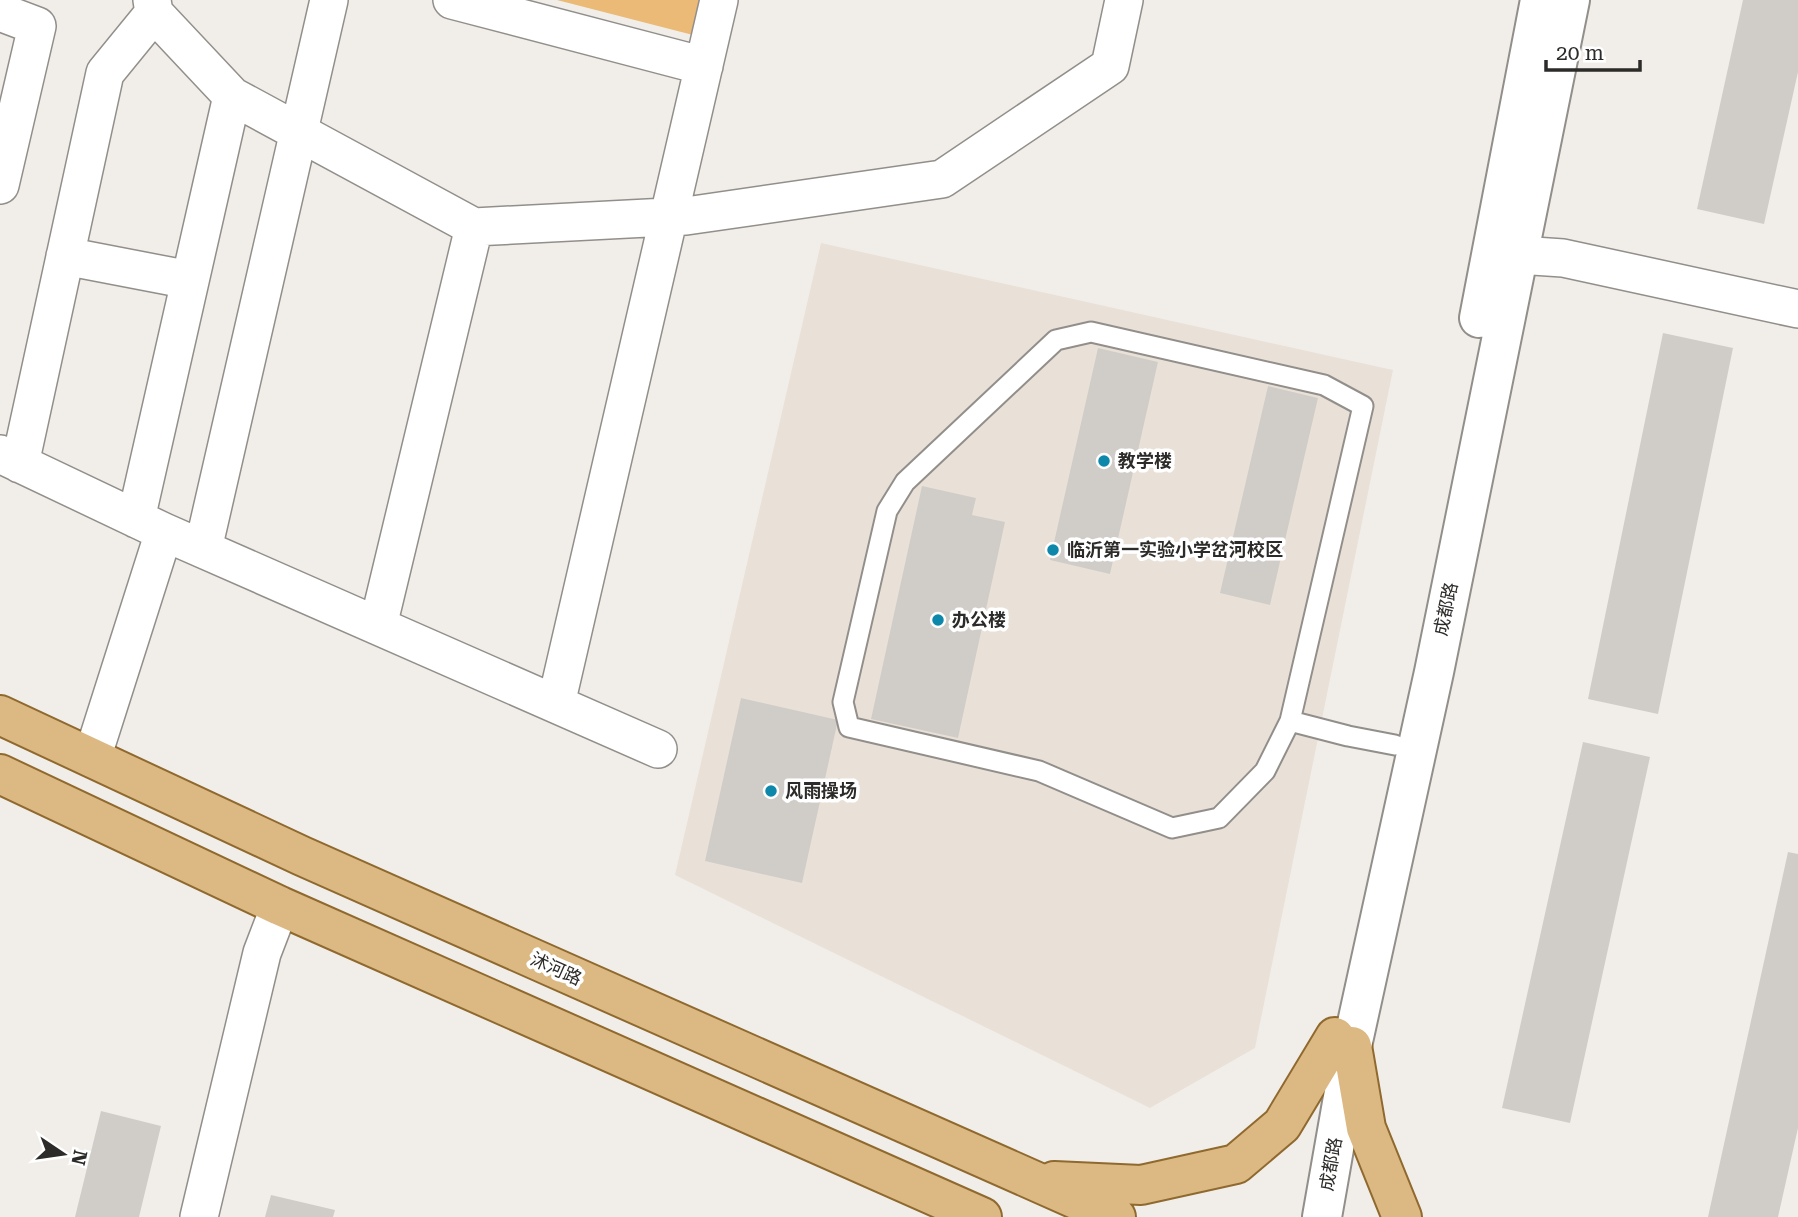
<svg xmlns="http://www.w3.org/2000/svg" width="1798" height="1217" font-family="'Roboto Serif','Noto Sans SC',serif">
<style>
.built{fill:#e9e1d7}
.green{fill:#eaba76}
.building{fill:#d0cdc9}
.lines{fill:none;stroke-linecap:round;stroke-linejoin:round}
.service-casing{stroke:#928f8b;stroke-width:23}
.minor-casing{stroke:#928f8b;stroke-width:40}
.tertiary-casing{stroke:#928f8b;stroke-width:42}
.primary-casing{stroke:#8f692e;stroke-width:42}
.service{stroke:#fff;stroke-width:19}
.minor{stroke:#fff;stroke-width:37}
.tertiary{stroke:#fff;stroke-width:38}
.primary{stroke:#dcb983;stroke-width:38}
.poi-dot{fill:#0d88ab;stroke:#fff;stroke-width:2.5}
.labels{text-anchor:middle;stroke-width:7;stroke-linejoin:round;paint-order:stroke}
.poi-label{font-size:18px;font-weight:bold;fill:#2c2b29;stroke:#fff;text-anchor:start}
.street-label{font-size:18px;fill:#2c2b29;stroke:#fff}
</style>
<rect width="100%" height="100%" fill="#f1eeea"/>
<path class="built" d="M 821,243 L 1393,370 L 1255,1048 L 1150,1108 L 675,875 Z"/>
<path class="green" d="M 557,0 L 701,0 L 693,35 Z"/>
<path class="building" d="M 1743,0 L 1798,0 L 1798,72 L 1764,224 L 1697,209 Z
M 1663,333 L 1733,348 L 1658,714 L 1588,699 Z
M 1098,348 L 1158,362 L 1110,574 L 1050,560 Z
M 1268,386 L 1318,398 L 1270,605 L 1220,593 Z
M 922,486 L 976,498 L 972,515 L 1005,522 L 958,738 L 871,719 Z
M 741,698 L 838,720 L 802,883 L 705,861 Z
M 1583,742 L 1650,757 L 1570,1123 L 1502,1108 Z
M 1788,852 L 1798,854 L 1798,1128 L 1778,1217 L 1708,1217 Z
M 101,1111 L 161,1126 L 139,1217 L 75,1217 Z
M 271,1195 L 335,1210 L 333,1217 L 265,1217 Z"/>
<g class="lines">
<g class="service-casing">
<path id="service" d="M 1290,721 L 1363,406 L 1324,385 L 1091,332 L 1056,340 L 905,482 L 887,511 L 843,702 L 849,727 L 1039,771 L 1172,828 L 1219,818 L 1265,771 L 1290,721 L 1348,736 L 1395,745"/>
</g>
<g class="minor-casing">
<path id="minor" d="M 152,0 L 154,13 L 232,96 L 474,227 L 686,216 L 942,179 L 1110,66 L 1124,0
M 452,0 L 704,66
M 0,12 L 37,26 L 0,185
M 1519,255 L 1563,258 L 1798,309
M 65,256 L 190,280
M 0,454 L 164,532 L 92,758
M 20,464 L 105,73 L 154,13
M 136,519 L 232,96
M 164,532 L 658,749
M 203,549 L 329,0
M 378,626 L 474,227
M 556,704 L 719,0
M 199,1217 L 262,953 L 280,906"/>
</g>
<g class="tertiary-casing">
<path id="tertiary" d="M 1479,318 L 1540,0
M 1322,1217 L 1352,1046 L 1434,672 L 1570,0"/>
</g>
<g class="primary-casing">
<path id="primary" d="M 0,715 L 302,856 L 1116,1217
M 0,774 L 280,906 L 982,1217
M 1352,1046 L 1366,1128 L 1402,1217
M 1054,1181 L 1141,1185 L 1236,1164 L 1282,1125 L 1335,1037"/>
</g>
<use href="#service" class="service"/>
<use href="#minor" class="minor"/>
<use href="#tertiary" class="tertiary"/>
<use href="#primary" class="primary"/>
</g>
<g class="poi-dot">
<circle cx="1104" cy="461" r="7"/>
<circle cx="1053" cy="550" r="7"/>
<circle cx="938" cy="620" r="7"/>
<circle cx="771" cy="791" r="7"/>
</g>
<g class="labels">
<g class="poi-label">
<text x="1118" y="467">教学楼</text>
<text x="1067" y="556">临沂第一实验小学岔河校区</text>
<text x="952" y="626">办公楼</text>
<text x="785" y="797">风雨操场</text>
</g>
<g class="street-label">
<text transform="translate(1446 609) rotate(-78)" y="6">成都路</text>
<text transform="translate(556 969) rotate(24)" y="6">沭河路</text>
<text transform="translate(1331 1164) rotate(-80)" y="6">成都路</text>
</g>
</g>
<g transform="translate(63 1154) rotate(103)" stroke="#ffffff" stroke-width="5" paint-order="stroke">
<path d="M0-5L12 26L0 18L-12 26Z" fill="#2c2b29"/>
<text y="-10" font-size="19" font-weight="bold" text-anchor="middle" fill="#2c2b29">N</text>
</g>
<path d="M1546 60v10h94v-10" fill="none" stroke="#2c2b29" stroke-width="3.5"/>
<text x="1556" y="60" font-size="21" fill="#2c2b29" stroke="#ffffff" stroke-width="5" paint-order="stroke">20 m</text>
</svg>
